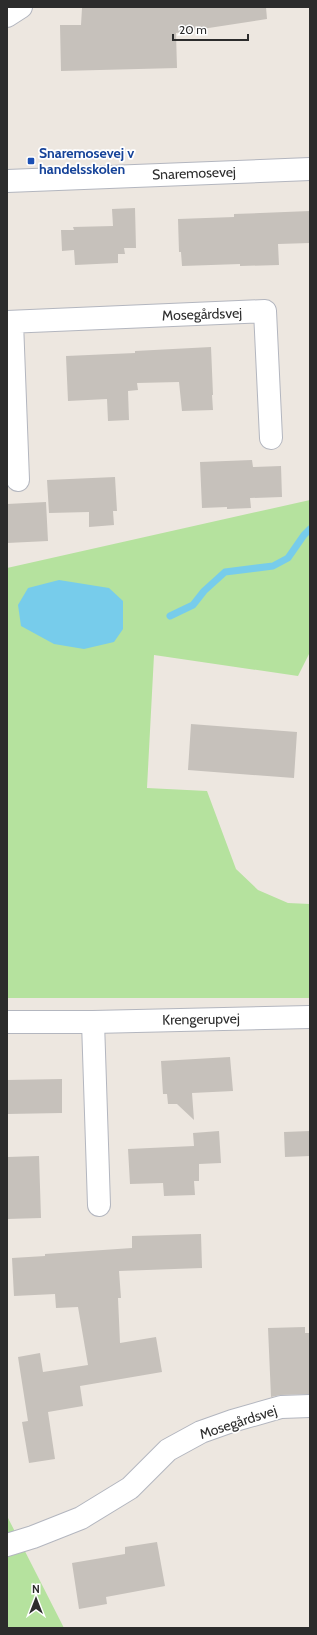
<svg xmlns="http://www.w3.org/2000/svg" width="317" height="1635" font-family="Cabin,sans-serif">
<style>
.green{fill:#b5e29e}
.water{fill:#77cceb}
.lines{fill:none;stroke-linecap:round;stroke-linejoin:round}
.stream{stroke:#77cceb;stroke-width:7}
.building{fill:#c6c1bb}
.street-casing{stroke:#b3b6bf;stroke-width:24}
.secondary-casing{stroke:#b3b6bf;stroke-width:24}
.street{stroke:#fff;stroke-width:22}
.secondary{stroke:#fff;stroke-width:22}
.transit-dot{fill:#1a4fb4;stroke:#fff;stroke-width:1.5}
.labels{text-anchor:middle;stroke-width:3.5;stroke-linejoin:round;paint-order:stroke}
.transit-label{font-size:14px;font-weight:bold;fill:#164399;stroke:#fff;text-anchor:start}
.street-label{font-size:14px;fill:#2c2c2c;stroke:#fff}
</style>
<rect width="100%" height="100%" fill="#ede7e0"/>
<path class="green" d="M 310,500 L 310,652 L 298,676 L 154,655 L 147,788 L 207,791 L 236,869 L 258,890 L 288,903 L 310,904 L 310,998 L 7,998 L 7,568 Z
M 7,1516 L 64,1628 L 7,1628 Z"/>
<path class="water" d="M 59,580 L 109,588 L 123,601 L 123,629 L 114,642 L 84,649 L 54,644 L 21,626 L 18,605 L 28,588 Z"/>
<g class="lines">
<path class="stream" d="M 170,616 L 193,605 L 204,591 L 225,572 L 273,566 L 288,558 L 304,535 L 310,529"/>
</g>
<path class="building" d="M 266,7 L 267,19 L 176,33 L 177,68 L 61,71 L 60,25 L 81,25 L 82,8 Z
M 135,208 L 136,248 L 124,248 L 125,254 L 118,254 L 118,263 L 75,265 L 74,250 L 62,251 L 61,230 L 74,230 L 73,227 L 113,226 L 112,209 Z
M 310,211 L 310,243 L 278,244 L 279,265 L 240,266 L 240,264 L 182,266 L 181,252 L 179,252 L 178,219 L 234,217 L 234,214 Z
M 211,347 L 213,395 L 212,395 L 213,410 L 182,411 L 179,382 L 137,383 L 138,390 L 128,391 L 129,420 L 108,421 L 107,399 L 68,401 L 66,356 L 135,353 L 135,351 Z
M 252,460 L 253,467 L 281,466 L 282,497 L 250,498 L 251,508 L 227,509 L 227,507 L 202,508 L 200,462 Z
M 115,477 L 117,511 L 113,511 L 114,525 L 89,527 L 89,512 L 49,513 L 47,480 Z
M 46,502 L 48,541 L 7,543 L 7,504 Z
M 191,724 L 297,732 L 294,778 L 188,770 Z
M 230,1057 L 233,1091 L 192,1093 L 194,1120 L 177,1104 L 168,1104 L 167,1094 L 163,1094 L 161,1061 Z
M 62,1079 L 62,1113 L 7,1114 L 7,1080 Z
M 219,1131 L 221,1163 L 199,1164 L 199,1181 L 194,1181 L 195,1195 L 164,1196 L 163,1183 L 130,1184 L 128,1149 L 194,1146 L 193,1133 Z
M 310,1131 L 310,1156 L 285,1157 L 284,1132 Z
M 39,1156 L 41,1218 L 7,1219 L 7,1157 Z
M 201,1234 L 202,1268 L 119,1271 L 121,1298 L 118,1298 L 120,1343 L 156,1337 L 162,1372 L 80,1386 L 83,1406 L 48,1412 L 55,1459 L 29,1463 L 22,1422 L 28,1421 L 18,1357 L 40,1353 L 43,1372 L 88,1365 L 78,1307 L 56,1308 L 55,1294 L 14,1296 L 12,1258 L 45,1256 L 45,1254 L 132,1248 L 132,1236 Z
M 305,1327 L 305,1333 L 310,1333 L 310,1394 L 280,1395 L 271,1397 L 268,1328 Z
M 157,1542 L 165,1586 L 106,1597 L 107,1604 L 79,1609 L 72,1563 L 125,1554 L 125,1547 Z"/>
<g class="lines">
<g class="street-casing">
<path id="street" d="M 7,16 L 21,7
M 7,322 L 265,311 L 271,438
M 12,322 L 18,480
M 7,1022 L 93,1022 L 310,1017
M 93,1022 L 99,1205
M 7,1545 L 33,1537 L 81,1518 L 130,1488 L 168,1450 L 201,1432 L 232,1421 L 281,1407 L 310,1406"/>
</g>
<g class="secondary-casing">
<path id="secondary" d="M 7,181 L 310,169"/>
</g>
<use href="#street" class="street"/>
<use href="#secondary" class="secondary"/>
</g>
<rect class="transit-dot" x="27" y="157" width="8" height="8" rx="2"/>
<g class="labels">
<g class="transit-label">
<text x="39" y="158">Snaremosevej v<tspan x="39" dy="16">handelsskolen</tspan></text>
</g>
<g class="street-label">
<text transform="translate(194 173) rotate(-2)" y="5">Snaremosevej</text>
<text transform="translate(202 314) rotate(-2)" y="5">Mosegårdsvej</text>
<text transform="translate(201 1019) rotate(-1)" y="5">Krengerupvej</text>
<text transform="translate(238 1422) rotate(-18)" y="5">Mosegårdsvej</text>
</g>
</g>
<rect width="317" height="1635" fill="none" stroke="#2c2c2c" stroke-width="16"/>
<g transform="translate(36 1599)" stroke="#ffffff" stroke-width="3" paint-order="stroke">
<path d="M0-3L7 15L0 10L-7 15Z" fill="#2c2c2c"/>
<text y="-6" font-size="11" font-weight="bold" text-anchor="middle" fill="#2c2c2c">N</text>
</g>
<path d="M173 34v6h75v-6" fill="none" stroke="#2c2c2c" stroke-width="2"/>
<text x="179" y="34" font-size="12" fill="#2c2c2c" stroke="#ffffff" stroke-width="3" paint-order="stroke">20 m</text>
</svg>
